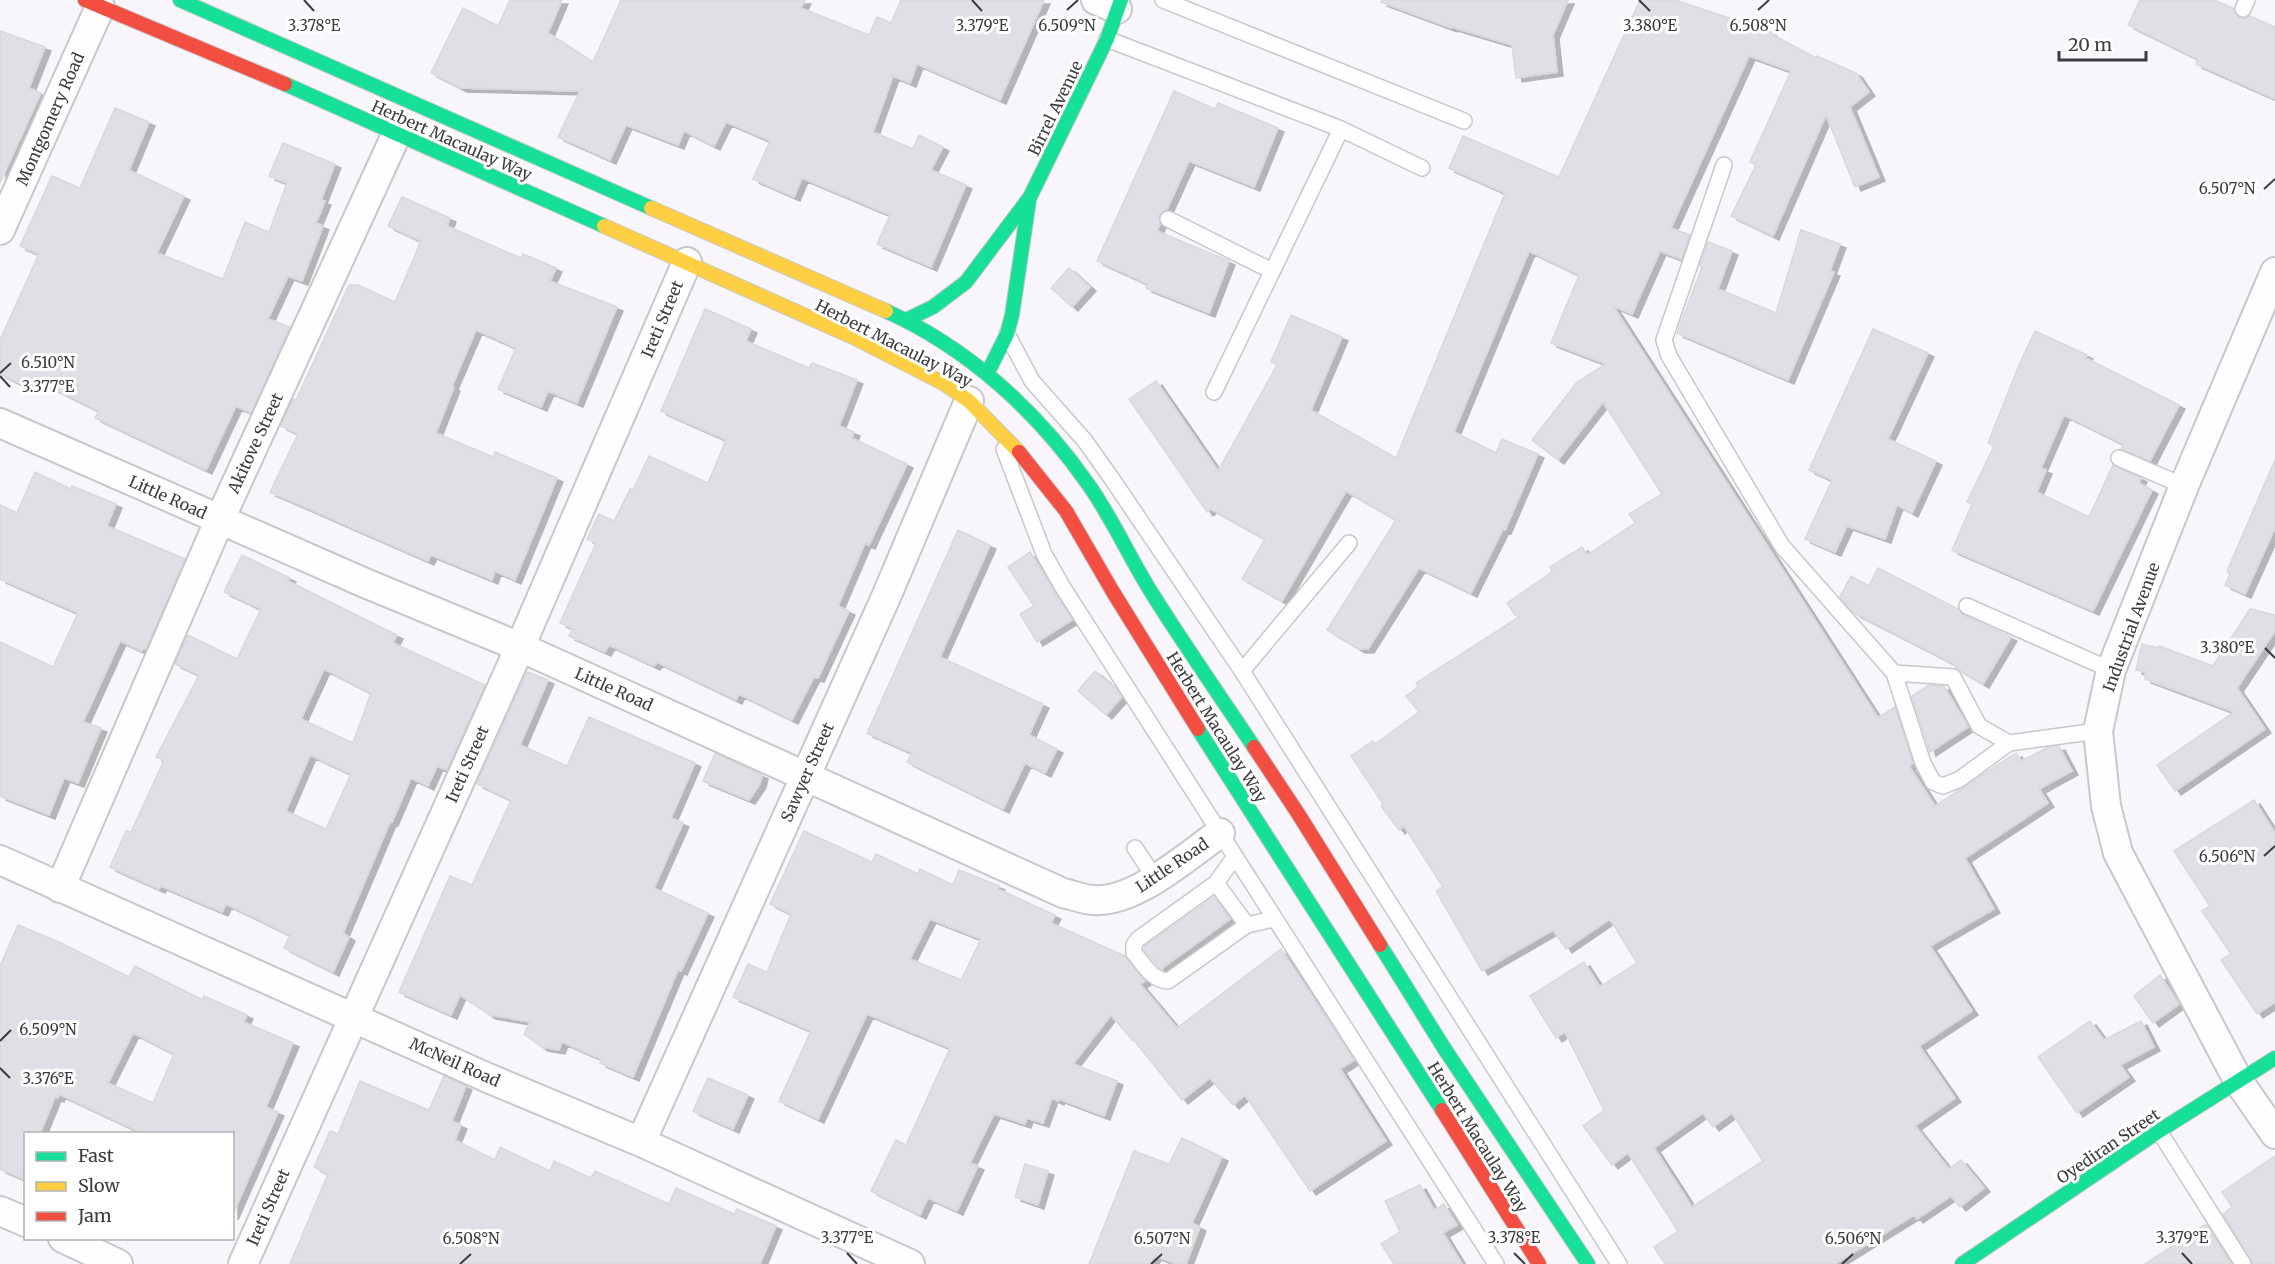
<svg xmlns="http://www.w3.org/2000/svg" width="2275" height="1264" font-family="Merriweather,serif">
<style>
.building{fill:#e1dee5;stroke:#dad8dc;stroke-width:1.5;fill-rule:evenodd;filter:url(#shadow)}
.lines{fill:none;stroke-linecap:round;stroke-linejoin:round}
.lane-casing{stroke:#c9c7cb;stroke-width:18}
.street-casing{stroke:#c9c7cb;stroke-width:32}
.fast-casing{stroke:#c9c7cb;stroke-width:16}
.slow-casing{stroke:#c9c7cb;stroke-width:16}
.jam-casing{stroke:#c9c7cb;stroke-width:16}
.lane{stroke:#fefefe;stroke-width:15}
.street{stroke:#fefefe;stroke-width:28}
.fast{stroke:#16e098;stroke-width:14}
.slow{stroke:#ffcf43;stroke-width:14}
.jam{stroke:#f24e42;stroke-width:14}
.ticks{fill:none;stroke:#3c3b3e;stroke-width:2}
.labels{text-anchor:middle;stroke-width:6;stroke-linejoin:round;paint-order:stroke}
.street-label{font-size:16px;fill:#3c3b3e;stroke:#fff}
.ticks-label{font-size:15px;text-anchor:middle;fill:#3c3b3e;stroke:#fff;stroke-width:6;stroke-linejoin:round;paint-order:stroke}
</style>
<defs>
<filter id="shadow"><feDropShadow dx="6" dy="4" stdDeviation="0" flood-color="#0004"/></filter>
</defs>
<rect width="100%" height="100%" fill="#f8f6fa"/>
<path class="building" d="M 510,0 L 562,0 L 548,33 L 593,62 L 621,0 L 805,0 L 801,8 L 869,35 L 877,17 L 891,23 L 901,0 L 1044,0 L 1000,100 L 917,64 L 910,83 L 893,76 L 873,132 L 913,149 L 919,135 L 943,147 L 931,170 L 966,185 L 931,267 L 877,244 L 890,215 L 802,178 L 794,197 L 753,179 L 770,141 L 726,122 L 714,146 L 684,131 L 678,145 L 626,125 L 610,160 L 558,137 L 580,91 L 461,88 L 431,73 L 463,8 L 498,26 Z
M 1382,0 L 1568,0 L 1553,35 L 1557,72 L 1516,78 L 1512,45 L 1452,27 L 1451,28 L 1381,2 Z
M 1640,0 L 1675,0 L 1771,32 L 1771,34 L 1816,58 L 1817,56 L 1856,73 L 1869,92 L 1850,107 L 1879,177 L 1855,187 L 1826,115 L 1773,236 L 1731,216 L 1756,165 L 1750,162 L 1791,71 L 1749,56 L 1671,228 L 1690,235 L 1681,259 L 1660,251 L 1632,314 L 1613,306 L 1878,718 L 1895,707 L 1913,763 L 1909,766 L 1935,806 L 2016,753 L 2021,761 L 2047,748 L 2059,746 L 2072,771 L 2039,789 L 2048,803 L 1965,858 L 1994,909 L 1930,946 L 1972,1011 L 1919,1046 L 1955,1098 L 1915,1126 L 1949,1169 L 1961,1160 L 1984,1188 L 1960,1207 L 1951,1196 L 1917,1219 L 1914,1215 L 1835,1264 L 1665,1264 L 1654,1247 L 1678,1231 L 1628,1153 L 1612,1165 L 1583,1126 L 1604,1110 L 1565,1032 L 1556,1038 L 1530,996 L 1584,962 L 1600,987 L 1637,963 L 1610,919 L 1566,949 L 1553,930 L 1482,971 L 1436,891 L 1443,887 L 1404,826 L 1399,830 L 1381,806 L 1383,804 L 1351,756 L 1373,741 L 1375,744 L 1419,712 L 1406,696 L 1418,687 L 1416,683 L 1519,617 L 1515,615 L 1507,603 L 1552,572 L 1550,567 L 1582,547 L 1587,555 L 1635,523 L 1629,514 L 1662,494 L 1603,402 L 1558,460 L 1532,440 L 1577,382 L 1606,364 L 1551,343 L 1579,275 L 1529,251 L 1454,432 L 1496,453 L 1502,439 L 1538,454 L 1505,530 L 1503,529 L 1471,593 L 1419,568 L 1368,649 L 1359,649 L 1327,630 L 1396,520 L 1346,491 L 1282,601 L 1242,579 L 1265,539 L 1211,509 L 1207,512 L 1129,399 L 1156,381 L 1218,471 L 1277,365 L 1271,362 L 1291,315 L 1342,337 L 1311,410 L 1396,458 L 1505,193 L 1449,168 L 1463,136 L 1559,177 ZM 1703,1113 L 1713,1127 L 1732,1113 L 1763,1161 L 1692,1207 L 1654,1148 Z
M 2140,0 L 2214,0 L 2233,8 L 2239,18 L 2245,19 L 2250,16 L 2275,27 L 2275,99 L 2196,64 L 2198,59 L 2128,25 Z
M 0,31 L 45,47 L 29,88 L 41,93 L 0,183 Z
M 1174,91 L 1215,109 L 1218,103 L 1278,128 L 1254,187 L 1189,161 L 1167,209 L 1159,215 L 1160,224 L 1157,231 L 1229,261 L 1209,313 L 1146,288 L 1148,284 L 1097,261 Z
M 115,108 L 149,122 L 129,170 L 184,196 L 157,253 L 223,279 L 245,222 L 269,232 L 287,183 L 269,176 L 283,143 L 335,164 L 321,200 L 325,201 L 316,223 L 323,226 L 302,281 L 288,276 L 268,319 L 290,327 L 251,413 L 236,406 L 206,470 L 95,418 L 99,411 L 32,378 L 27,387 L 0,374 L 0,340 L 39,254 L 20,246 L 52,176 L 80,188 Z
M 402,197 L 450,218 L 447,226 L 521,258 L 523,254 L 556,268 L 550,281 L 617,307 L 577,403 L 548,391 L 541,407 L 498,389 L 516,348 L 476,330 L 452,386 L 454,387 L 436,433 L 493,457 L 495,452 L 557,478 L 515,580 L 495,571 L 492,580 L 431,555 L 428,561 L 270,492 L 298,434 L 281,426 L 293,399 L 296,400 L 349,285 L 358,285 L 395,302 L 421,241 L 388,226 Z
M 1801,230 L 1840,244 L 1830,271 L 1834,272 L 1788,380 L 1677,333 L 1702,267 L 1700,266 L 1708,242 L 1732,251 L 1718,289 L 1776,313 Z
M 1069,268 L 1090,287 L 1072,307 L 1051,288 Z
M 705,309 L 751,329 L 746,341 L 809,368 L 812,363 L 857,380 L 839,426 L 854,432 L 852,438 L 907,464 L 869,545 L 865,543 L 838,606 L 849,611 L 818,678 L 814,677 L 792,720 L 739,694 L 736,700 L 657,662 L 654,666 L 609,645 L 605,652 L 569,636 L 573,629 L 560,623 L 596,543 L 587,539 L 599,514 L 614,521 L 630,489 L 633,490 L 649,456 L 708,483 L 726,440 L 661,411 Z
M 1873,329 L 1928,353 L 1888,439 L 1936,461 L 1912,513 L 1897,505 L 1885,539 L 1847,526 L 1835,552 L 1805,539 L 1832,480 L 1809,470 Z
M 2035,331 L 2087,355 L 2086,358 L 2179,405 L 2150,461 L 2121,449 L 2123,444 L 2064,415 L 2041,468 L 2046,470 L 2037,492 L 2089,517 L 2113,465 L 2141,478 L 2139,483 L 2152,490 L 2093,611 L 1952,550 L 1972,504 L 1967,502 L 1994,446 L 1988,443 L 2019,365 Z
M 2275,460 L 2275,528 L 2245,594 L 2225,585 L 2230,574 L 2227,571 Z
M 35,472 L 71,489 L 72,486 L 116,504 L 107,526 L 185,559 L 146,649 L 143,648 L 142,651 L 120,641 L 83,722 L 101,728 L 78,783 L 64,778 L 49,815 L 0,796 L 0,642 L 53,667 L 78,613 L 0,579 L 0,505 L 17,513 Z
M 958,530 L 990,545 L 940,657 L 1043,704 L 1029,735 L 1057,749 L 1045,773 L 1025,763 L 1003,809 L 907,762 L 912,753 L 867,733 Z
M 1030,552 L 1072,620 L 1037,642 L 1020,614 L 1034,606 L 1008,567 Z
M 242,555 L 290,578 L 288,581 L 397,635 L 393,643 L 485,685 L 447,770 L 437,766 L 428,786 L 411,778 L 392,822 L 390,822 L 343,933 L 349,937 L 333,972 L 284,948 L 290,935 L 226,904 L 222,912 L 161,886 L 159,889 L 110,867 L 126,831 L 131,832 L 164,760 L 156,757 L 199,675 L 175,664 L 188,635 L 237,659 L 261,609 L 224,592 ZM 324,669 L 371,693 L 353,743 L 301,719 ZM 310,755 L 351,774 L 326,829 L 286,811 Z
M 1878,568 L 1958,609 L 1963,615 L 2011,637 L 1983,684 L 1955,668 L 1958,666 L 1854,613 L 1840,597 L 1851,576 L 1869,586 Z
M 2250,609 L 2275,615 L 2275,631 L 2237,688 L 2265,729 L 2175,791 L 2157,765 L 2234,712 L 2145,679 L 2145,672 L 2136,670 L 2142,644 L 2158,648 L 2159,646 L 2213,666 Z
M 1095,671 L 1116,689 L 1122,697 L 1106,715 L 1078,691 Z
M 527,672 L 548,680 L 520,745 L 567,766 L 589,717 L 695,763 L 671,818 L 683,823 L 654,888 L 708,913 L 681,971 L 678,970 L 633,1077 L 600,1063 L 601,1059 L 562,1042 L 559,1050 L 542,1047 L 524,1034 L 530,1022 L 490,1015 L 460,995 L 451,1015 L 399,992 L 450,876 L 472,885 L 511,800 L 477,784 Z
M 1929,685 L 1944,686 L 1968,727 L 1930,752 L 1912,696 Z
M 715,753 L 762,775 L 760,784 L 749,800 L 703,781 Z
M 2254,800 L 2275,833 L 2275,1002 L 2257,1014 L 2221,960 L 2231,954 L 2202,911 L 2210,906 L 2174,851 Z
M 804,831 L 872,862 L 876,854 L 918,874 L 920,869 L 953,885 L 959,870 L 999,886 L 998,889 L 1055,915 L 1051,923 L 1125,956 L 1145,981 L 1140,984 L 1177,1028 L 1281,949 L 1354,1060 L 1340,1069 L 1386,1141 L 1310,1191 L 1245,1095 L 1233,1105 L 1210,1078 L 1182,1100 L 1133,1039 L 1132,1040 L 1111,1015 L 1073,1064 L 1117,1081 L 1104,1116 L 1059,1099 L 1058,1101 L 1052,1098 L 1043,1123 L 1027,1118 L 1025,1124 L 994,1114 L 970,1163 L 978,1166 L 957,1211 L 928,1198 L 920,1215 L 871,1191 L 896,1140 L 906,1145 L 950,1048 L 867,1014 L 818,1119 L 779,1101 L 811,1031 L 733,997 L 748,964 L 767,972 L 791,914 L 770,904 ZM 930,919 L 981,939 L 961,980 L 910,959 Z
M 1214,897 L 1230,919 L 1161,969 L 1159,967 L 1144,950 L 1145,946 Z
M 18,925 L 61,943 L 129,977 L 135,966 L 203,1000 L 204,996 L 247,1015 L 244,1022 L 293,1043 L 266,1107 L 278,1112 L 232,1216 L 232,1134 L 144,1134 L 59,1094 L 58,1098 L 55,1097 L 40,1134 L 26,1134 L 26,1180 L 0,1169 L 0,966 ZM 133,1033 L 174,1054 L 153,1103 L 108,1083 Z
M 2160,975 L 2179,1004 L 2153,1023 L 2134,996 Z
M 2090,1021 L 2104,1040 L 2141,1021 L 2154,1047 L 2120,1065 L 2129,1077 L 2077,1113 L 2038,1057 Z
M 444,1076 L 466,1086 L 452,1121 L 461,1125 L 455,1140 L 495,1160 L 500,1147 L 550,1171 L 554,1161 L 591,1178 L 595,1171 L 669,1204 L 676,1188 L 734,1214 L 737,1209 L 776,1226 L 760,1264 L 290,1264 L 328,1174 L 314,1167 L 330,1131 L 338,1134 L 360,1081 L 429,1110 Z
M 708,1078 L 748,1095 L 733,1129 L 693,1111 Z
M 1182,1138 L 1222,1157 L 1192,1223 L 1200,1227 L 1186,1264 L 1177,1264 L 1155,1256 L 1151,1264 L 1089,1264 L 1134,1151 L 1169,1164 Z
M 2275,1156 L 2275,1264 L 2253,1264 L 2223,1214 L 2232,1207 L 2222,1192 Z
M 1025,1164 L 1048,1171 L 1038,1205 L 1015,1197 Z
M 1420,1185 L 1434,1210 L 1444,1204 L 1457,1225 L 1443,1233 L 1462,1264 L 1394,1264 L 1381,1244 L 1400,1232 L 1385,1201 Z
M 2206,1224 L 2231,1264 L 2145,1264 Z"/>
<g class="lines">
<g class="lane-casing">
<path id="lane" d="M 1163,0 L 1464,121
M 2243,9 L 2247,0
M 1107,39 L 1341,129 L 1422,168
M 1724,165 L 1664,340 L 1669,356 L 1782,546 L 1894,673 L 1953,677 L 1979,726 L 2009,743
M 1168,219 L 1272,271
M 1007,334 L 1032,381 L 1085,441 L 1112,479 L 1242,671 L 1619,1264
M 1214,392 L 1341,129
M 1004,449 L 1044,554 L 1062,586 L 1496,1264
M 2119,458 L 2184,486
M 1967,606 L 2111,670
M 1242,671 L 1349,543
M 1894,673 L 1923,763 L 1933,782 L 1943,786 L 1960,779 L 2009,743 L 2098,731
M 1135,848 L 1155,878
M 1234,858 L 1216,883 L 1247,925 L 1273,919
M 1216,883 L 1138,939 L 1134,945 L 1134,953 C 1144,965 1152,980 1168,981 L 1247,925
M 2159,1131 L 2243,1264"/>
</g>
<g class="street-casing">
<path id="street" d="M 1096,0 L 1117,9
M 0,230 L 100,7
M 2275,272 L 2184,486 L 2111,670 L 2098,731 L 2106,806 L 2118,853 L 2239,1082 L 2275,1134
M 0,423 L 365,583 L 520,647 L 1063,893 C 1073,895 1084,900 1094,900 C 1135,903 1187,856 1220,833
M 0,860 L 488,1078 L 641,1142 L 910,1264
M 60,888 L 220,519 L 397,133
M 641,1142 L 886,597 L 969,401
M 0,1211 L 26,1222
M 63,1238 L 118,1264
M 243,1264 L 520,647 L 687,262"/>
</g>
<g class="fast-casing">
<path id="fast" d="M 180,0 L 651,208
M 285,84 L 604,226
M 886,311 C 968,348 1037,411 1088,484 C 1113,519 1130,559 1153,595 C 1185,646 1220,696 1254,747
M 906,320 L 933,307 L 966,282 L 1030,197 L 1107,39 L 1121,0
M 987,374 L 1007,334 L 1012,315 L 1029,201
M 1198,729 L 1442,1110
M 1380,945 L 1444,1048 L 1588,1264
M 1962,1264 L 2159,1131 L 2275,1058"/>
</g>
<g class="slow-casing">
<path id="slow" d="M 651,208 L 886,311
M 604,226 L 853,337 L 943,383 L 969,401 L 1019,452"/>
</g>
<g class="jam-casing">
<path id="jam" d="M 85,0 L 285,84
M 1019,452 L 1066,511 L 1113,592 L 1198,729
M 1254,747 L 1299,815 L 1380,945
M 1442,1110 L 1539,1264"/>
</g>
<use href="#lane" class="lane"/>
<use href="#street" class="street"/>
<use href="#fast" class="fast"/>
<use href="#slow" class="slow"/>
<use href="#jam" class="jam"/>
</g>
<path class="ticks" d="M 304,0 L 314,11M 972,0 L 982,11M 1639,0 L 1650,11M 1067,10 L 1078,0M 1758,10 L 1769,0M 2264,189 L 2275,179M 0,373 L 11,363M 0,376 L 10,387M 2265,648 L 2275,658M 2264,856 L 2275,846M 0,1041 L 11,1030M 0,1068 L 10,1078M 847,1253 L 857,1264M 1514,1253 L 1525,1264M 2182,1253 L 2192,1264M 460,1264 L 471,1254M 1151,1264 L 1162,1254M 1842,1264 L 1853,1254"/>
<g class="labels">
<g class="street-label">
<text transform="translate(1055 108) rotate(-64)" y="6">Birrel Avenue</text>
<text transform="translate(50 119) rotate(-66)" y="6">Montgomery Road</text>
<text transform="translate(452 140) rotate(24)" y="6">Herbert Macaulay Way</text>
<text transform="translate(662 319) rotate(-67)" y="6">Ireti Street</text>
<text transform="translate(894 343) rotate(27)" y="6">Herbert Macaulay Way</text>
<text transform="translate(255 443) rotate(-65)" y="6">Akitove Street</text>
<text transform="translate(168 497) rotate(24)" y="6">Little Road</text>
<text transform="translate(2131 627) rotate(-70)" y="6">Industrial Avenue</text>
<text transform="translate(614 689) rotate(24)" y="6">Little Road</text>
<text transform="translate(1217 727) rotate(58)" y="6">Herbert Macaulay Way</text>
<text transform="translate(467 764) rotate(-66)" y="6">Ireti Street</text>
<text transform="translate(807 772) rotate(-66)" y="6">Sawyer Street</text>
<text transform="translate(1172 865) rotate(-34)" y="6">Little Road</text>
<text transform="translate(455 1062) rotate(24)" y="6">McNeil Road</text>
<text transform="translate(1478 1137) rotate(58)" y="6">Herbert Macaulay Way</text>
<text transform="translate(2108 1146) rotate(-34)" y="6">Oyediran Street</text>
<text transform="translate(268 1207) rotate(-66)" y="6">Ireti Street</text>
</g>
</g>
<g class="ticks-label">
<text x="1067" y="31">6.509°N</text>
<text x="1758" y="31">6.508°N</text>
<text x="314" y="31">3.378°E</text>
<text x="982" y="31">3.379°E</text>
<text x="1650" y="31">3.380°E</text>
<text x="2227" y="194">6.507°N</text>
<text x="48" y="368">6.510°N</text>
<text x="48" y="392">3.377°E</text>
<text x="2227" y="653">3.380°E</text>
<text x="2227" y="862">6.506°N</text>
<text x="48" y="1035">6.509°N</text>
<text x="48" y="1084">3.376°E</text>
<text x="847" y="1243">3.377°E</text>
<text x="1514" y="1243">3.378°E</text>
<text x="2182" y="1243">3.379°E</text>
<text x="471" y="1244">6.508°N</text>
<text x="1162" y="1244">6.507°N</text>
<text x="1853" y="1244">6.506°N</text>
</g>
<rect x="24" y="1132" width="210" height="108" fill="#ffffff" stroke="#b1b1b2" stroke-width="1.5"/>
<rect x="36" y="1152" width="30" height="9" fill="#16e098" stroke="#b1b1b2" stroke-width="1.5"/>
<text x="78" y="1162" font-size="18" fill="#3c3b3e">Fast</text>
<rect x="36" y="1182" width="30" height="9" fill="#ffcf43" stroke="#b1b1b2" stroke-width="1.5"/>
<text x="78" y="1192" font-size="18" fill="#3c3b3e">Slow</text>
<rect x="36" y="1212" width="30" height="9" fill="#f24e42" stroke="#b1b1b2" stroke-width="1.5"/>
<text x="78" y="1222" font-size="18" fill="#3c3b3e">Jam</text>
<path d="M2059 51v9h87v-9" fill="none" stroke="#3c3b3e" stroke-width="3"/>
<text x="2068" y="51" font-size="18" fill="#3c3b3e" stroke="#ffffff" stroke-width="4.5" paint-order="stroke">20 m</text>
</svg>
